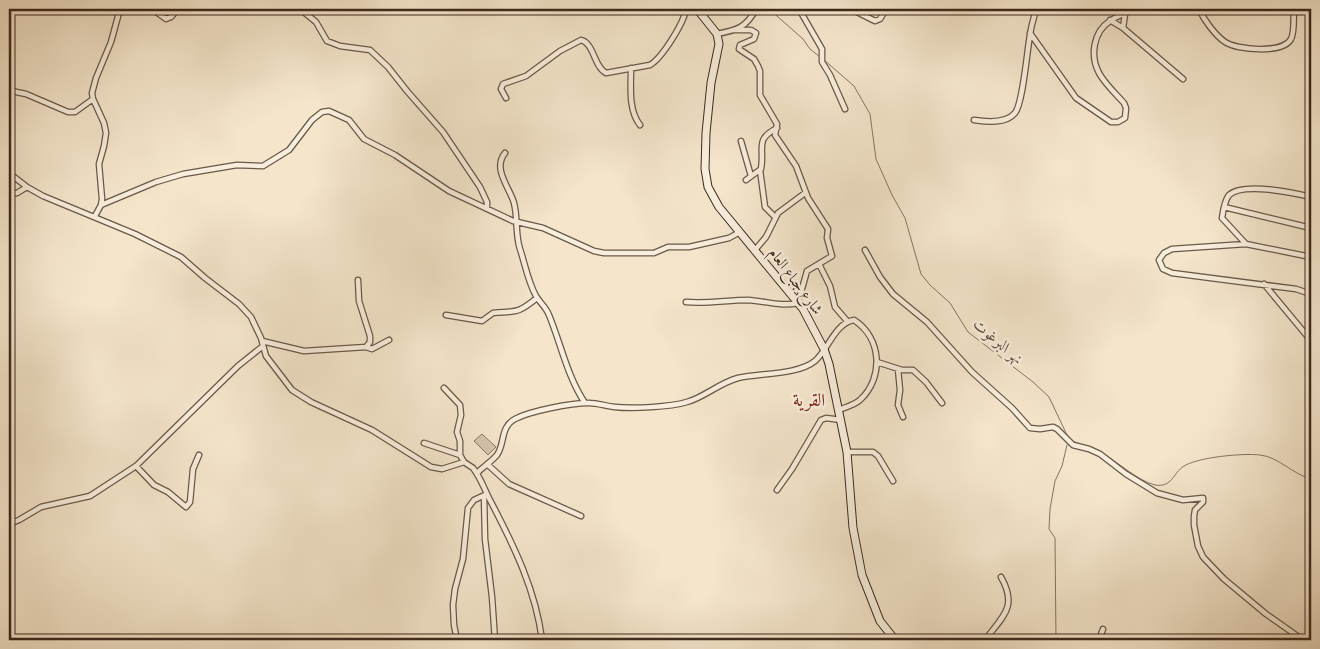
<svg xmlns="http://www.w3.org/2000/svg" width="1320" height="649" font-family="'Libre Bodoni',Amiri,serif">
<style>
.pitch{fill:#d5c5ad;stroke:#887764}
.lines{fill:none;stroke-linecap:round;stroke-linejoin:round}
.stream{stroke:#857362;stroke-width:1}
.street-casing{stroke:#6a5848;stroke-width:7}
.secondary-casing{stroke:#3c291c;stroke-width:9}
.street{stroke:#f8eedd;stroke-width:4.5}
.secondary{stroke:#f8eedd;stroke-width:7}
.labels{text-anchor:middle;stroke-width:5;stroke-linejoin:round;paint-order:stroke}
.street-label{font-size:15px;fill:#3c291c;stroke:#f8eedd}
.water-label{font-size:16px;font-style:italic;fill:#604e3f;stroke:#f8eedd}
.quarter-label{font-size:18px;fill:#7a1f14;stroke:#f8eedd}
</style>
<rect width="100%" height="100%" fill="#f4e5cb"/>
<filter id="stains"><feTurbulence type="fractalNoise" baseFrequency=".004" numOctaves="4"/><feColorMatrix values="0 0 0 0 .2 0 0 0 0 .09 0 0 0 0 .02 0 0 0 .5 -.17"/></filter>
<radialGradient id="worn" r=".72"><stop offset=".6" stop-color="#630" stop-opacity="0"/><stop offset="1" stop-color="#630" stop-opacity=".3"/></radialGradient>
<path class="pitch" d="M 482,434 L 496,447 L 488,455 L 474,441 Z"/>
<g class="lines">
<path class="stream" d="M 769,9 L 803,39 L 810,49 L 820,57
M 823,59 L 854,86 L 870,114 L 876,159 L 892,195 L 905,218 L 921,274 L 930,285 L 950,303 L 968,332 L 1033,382 L 1049,397 L 1067,435 L 1072,441 L 1099,451
M 1102,453 C 1118,462 1138,481 1155,485 C 1172,488 1173,473 1184,466 C 1199,457 1243,453 1260,455 C 1279,457 1292,474 1311,479
M 1056,640 L 1055,538 L 1049,529 L 1050,509 L 1055,481 L 1062,466 L 1067,445"/>
<g class="street-casing">
<path id="street" d="M 152,9 L 166,19 L 171,17 L 178,9
M 300,9 L 316,22 L 327,41 L 340,46 L 370,50 L 388,67 L 407,91 L 443,132 L 480,187 L 487,202 L 487,208
M 799,9 L 822,49 L 822,62 L 830,75 L 845,109
M 851,9 L 875,21 L 880,19 L 886,9
M 1199,9 C 1204,20 1215,35 1225,42 C 1237,50 1283,54 1291,39 C 1295,31 1293,18 1294,9
M 1110,20 L 1123,28 L 1183,79
M 1123,28 L 1125,14
M 1030,33 L 1076,98 L 1111,122 L 1118,122 L 1125,118 L 1126,108 L 1124,103 C 1116,94 1105,84 1099,73 C 1090,56 1093,32 1110,21 C 1117,16 1126,13 1134,9
M 717,34 C 737,30 746,28 756,9
M 631,68 C 631,86 628,110 640,125
M 9,88 L 16,92 L 26,94 L 68,112 L 75,112 L 93,99
M 506,98 L 501,89 L 503,84 L 526,76 L 560,51 L 581,40 C 594,43 594,67 606,73 L 650,65 C 662,58 684,23 686,9
M 974,120 C 987,122 1006,124 1015,113 C 1023,103 1027,51 1030,35 C 1031,26 1034,18 1036,9
M 741,141 L 751,176
M 505,153 C 492,169 510,188 514,203 C 518,218 515,234 520,249 C 525,264 528,282 536,296 C 540,303 546,307 549,315 C 561,344 567,376 585,403
M 760,170 L 765,207 L 775,217
M 9,173 L 27,187 L 43,196 L 135,234 L 181,257 L 205,278 L 239,304 L 251,317 L 261,338 L 266,356 L 292,390 L 311,402 L 372,430 L 431,467 L 442,469 L 464,462 L 473,468 C 481,478 485,491 491,502 C 514,546 536,591 542,640
M 746,180 L 761,169 C 765,148 754,140 777,128
M 9,194 L 17,193 L 27,187
M 101,205 L 156,182 L 183,174 L 237,165 L 263,166 L 289,150 L 312,120 L 322,112 L 329,111 L 349,120 L 364,139 L 395,155 L 449,191 L 513,221 L 543,228 L 594,251 L 604,253 L 654,253 L 668,247 L 689,247 L 729,238 L 740,232
M 1224,207 L 1311,228
M 95,216 L 101,205 L 102,199 L 99,164 L 104,146 L 106,133 L 104,123 L 93,99 L 92,93 L 96,78 L 111,42 L 120,9
M 1246,244 L 1222,218 C 1223,211 1225,200 1229,195 C 1243,182 1294,193 1311,197
M 755,250 L 766,237 L 778,213 L 805,193
M 865,250 L 880,277 L 893,294 L 927,322 L 972,372 L 1012,408 L 1030,428 L 1040,429 L 1053,427 L 1057,429 L 1073,445 L 1089,449 L 1100,454 L 1126,474 L 1157,493 L 1183,500 L 1203,498 L 1203,502 L 1195,510 L 1194,516 L 1194,525 L 1198,546 L 1203,557 L 1224,579 L 1266,614 L 1303,640
M 1311,257 L 1246,244 L 1172,249 L 1164,253 L 1159,260 L 1163,269 L 1172,273 L 1296,289 L 1311,294
M 819,264 L 830,286 L 835,307 L 848,322
M 1264,284 L 1308,337
M 686,302 C 707,304 728,300 748,300 C 765,301 782,307 798,303 L 807,271 L 832,256 L 827,238 L 828,229 L 808,198 L 796,166 L 775,135 L 777,124 L 760,95 L 760,71 L 758,66 L 754,59 L 739,49 L 740,45 L 754,39 L 756,33 L 751,30 L 734,30
M 446,315 L 482,321 L 493,313 C 517,311 517,314 537,298
M 262,341 L 304,351 L 366,347 L 370,342 L 370,336 L 359,301 L 358,280
M 366,347 L 372,349 L 389,340
M 877,362 L 902,370 L 913,370 L 926,382 L 942,403
M 898,369 L 900,390 L 898,405 L 903,417
M 444,388 L 460,405 L 461,415 L 457,432 L 460,441 L 460,455 L 464,462
M 424,443 L 460,455
M 847,452 L 873,452 L 878,456 L 893,481
M 487,464 L 509,484 L 581,516
M 136,466 L 154,485 L 168,492 L 186,507 L 190,502 L 193,469 L 199,455
M 477,473 C 483,467 491,462 497,455 C 505,444 500,427 515,419 C 530,411 571,403 589,403 C 597,403 606,406 615,407 C 632,409 670,407 687,402 C 705,397 719,383 738,378 C 759,373 798,375 815,361 C 828,350 835,323 854,320 C 882,338 884,378 860,400 C 854,405 846,407 839,410
M 777,490 L 792,469 L 821,420 L 826,418 L 841,420
M 484,496 L 485,539 L 492,597 L 495,640
M 9,524 L 19,520 L 41,507 L 90,496 L 136,466 L 238,366 L 263,346
M 457,640 L 454,625 L 453,605 L 455,589 L 463,559 L 468,508 L 474,500 L 487,494
M 985,640 C 1003,616 1018,607 1001,577
M 1099,640 L 1103,629"/>
</g>
<g class="secondary-casing">
<path id="secondary" d="M 697,9 L 717,34 L 719,44 L 711,83 L 706,133 L 705,169 L 708,187 L 719,207 L 803,309 L 824,349 L 829,364 L 847,452 L 853,528 L 862,575 L 880,621 L 895,640"/>
</g>
<use href="#street" class="street"/>
<use href="#secondary" class="secondary"/>
</g>
<g class="labels">
<g class="street-label">
<text transform="translate(796 281) rotate(53)" y="5">شارع جباع العام</text>
</g>
<g class="water-label">
<text transform="translate(999 341) rotate(41)" y="6">نهر البرغوت</text>
</g>
<g class="quarter-label">
<text x="809" y="406">القرية</text>
</g>
</g>
<rect width="1320" height="649" fill="none" stroke="#f4e5cb" stroke-width="30"/>
<rect x="10" y="10" width="1300" height="629" fill="none" stroke="#3c291c" stroke-width="2.5"/>
<rect x="15" y="15" width="1290" height="619" fill="none" stroke="#3c291c"/>
<rect width="100%" height="100%" filter="url(#stains)"/>
<rect width="100%" height="100%" fill="url(#worn)"/>
</svg>
